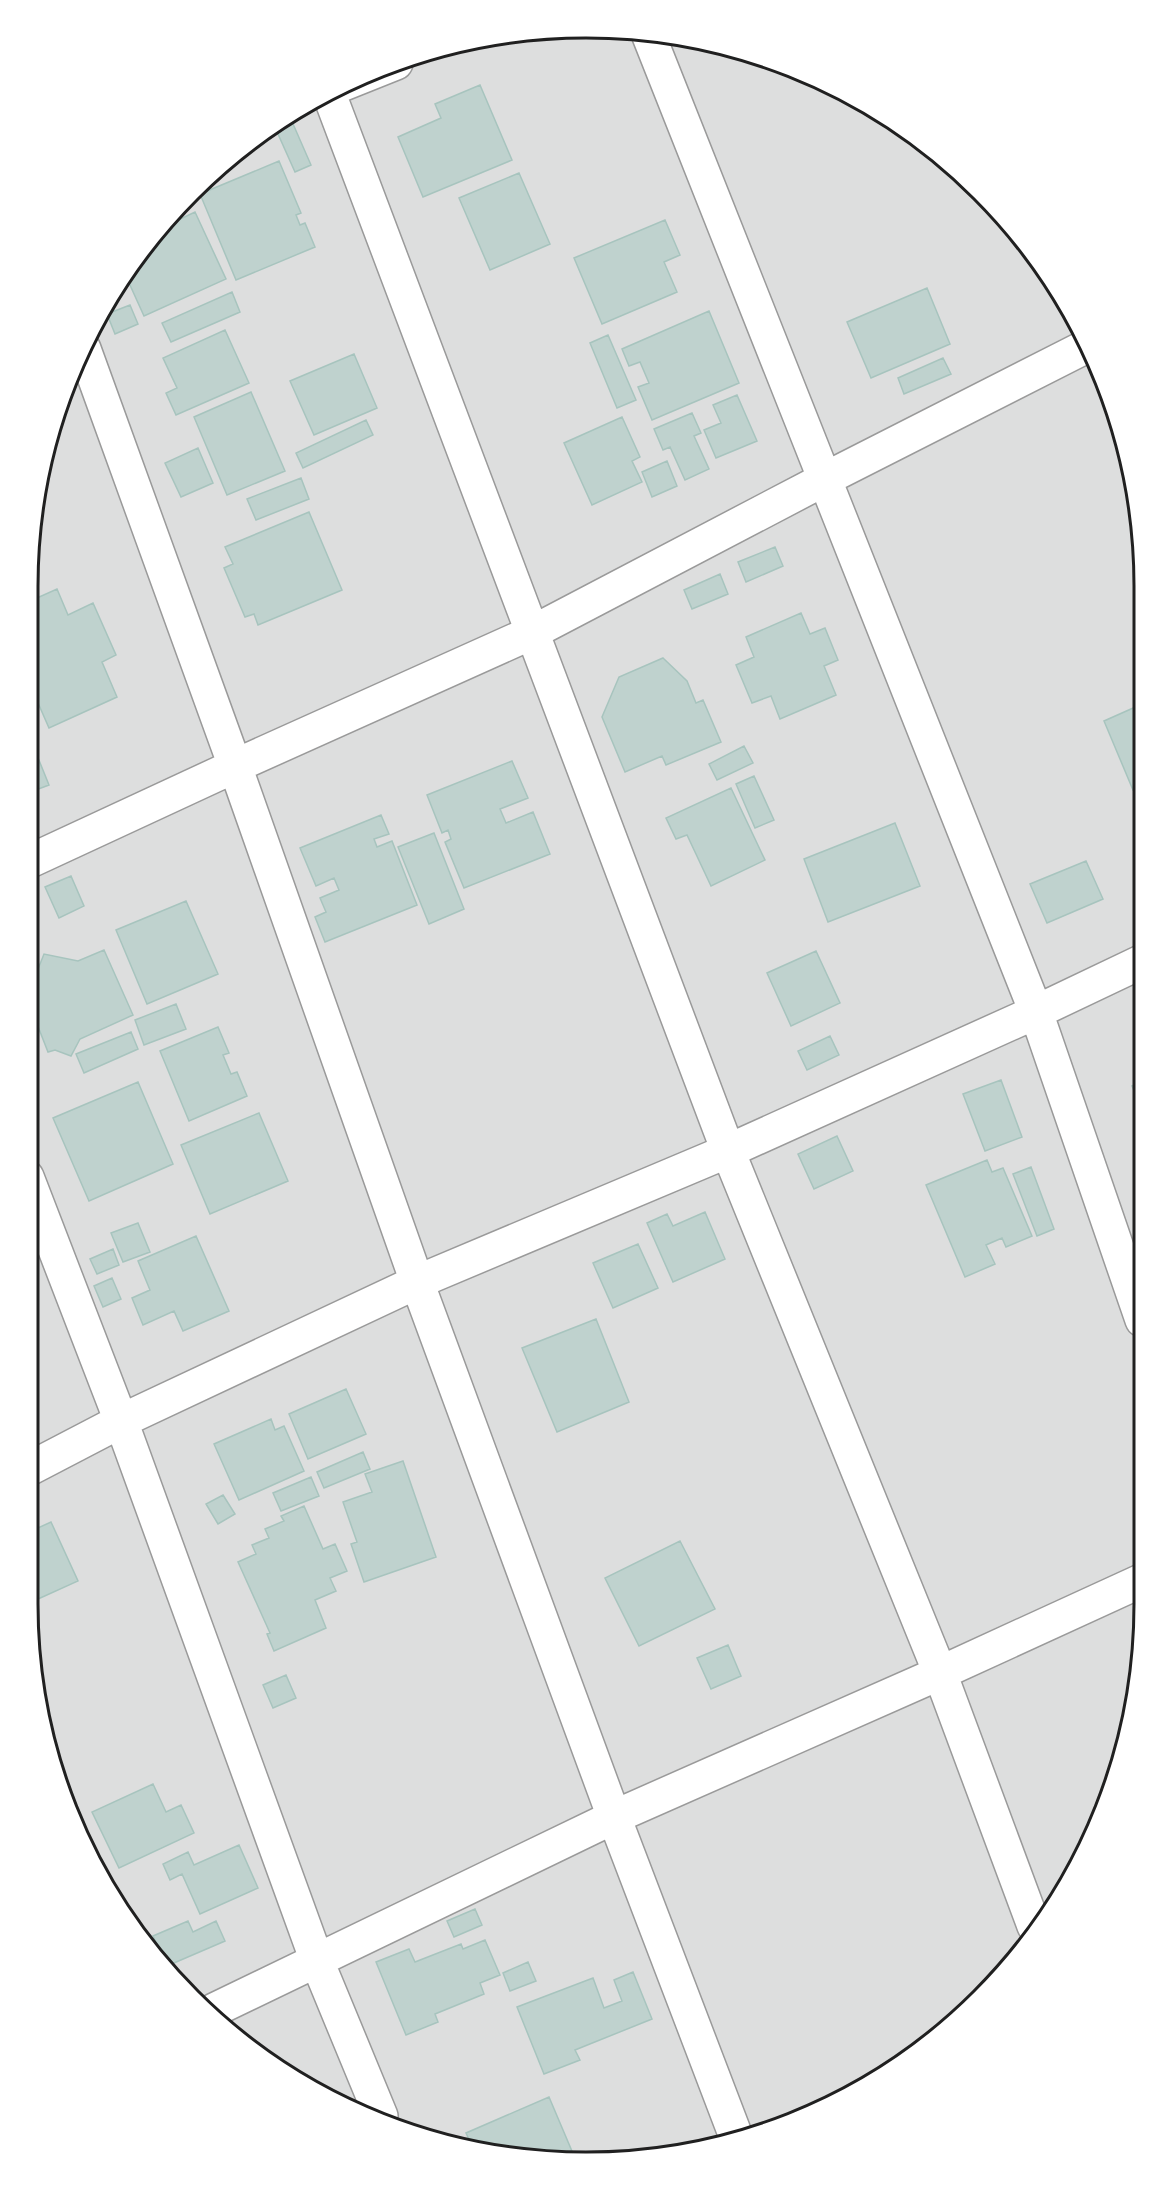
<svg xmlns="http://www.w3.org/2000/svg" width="1171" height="2189" font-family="Lato,sans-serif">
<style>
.residential{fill:#dddede}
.building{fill:#bfd2ce;stroke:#a7c4be;stroke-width:1.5}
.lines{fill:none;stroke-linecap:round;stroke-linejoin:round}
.minor-casing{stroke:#9a9a9a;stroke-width:36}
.minor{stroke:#fff;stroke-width:33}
.rim{fill:none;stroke:#202020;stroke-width:3}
</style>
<rect width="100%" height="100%" fill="#e6f1f1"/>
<path class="residential" d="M 549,28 L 658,32 L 765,57 L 864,102 L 980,190 L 1050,276 L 1114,406 L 1139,513 L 1143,1640 L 1125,1748 L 1069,1882 L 954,2023 L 800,2119 L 622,2161 L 441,2143 L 276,2068 L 143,1944 L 57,1783 L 27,1603 L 28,549 L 46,441 L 102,307 L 165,218 L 245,143 L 338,85 L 441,46 Z"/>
<path class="building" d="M 480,85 L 512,160 L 423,197 L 398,137 L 441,118 L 435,104 Z
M 290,117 L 311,165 L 295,172 L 274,125 Z
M 279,161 L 301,213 L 296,215 L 300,225 L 305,223 L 315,247 L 236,280 L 200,194 Z
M 519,173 L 550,244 L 490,270 L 459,198 Z
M 195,212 L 226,279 L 144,316 L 125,274 L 157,230 Z
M 665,220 L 680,255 L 664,262 L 677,292 L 602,324 L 574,258 Z
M 927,288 L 950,344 L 871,378 L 847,322 Z
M 232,292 L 240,312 L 171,342 L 162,323 Z
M 130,305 L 138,324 L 115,334 L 107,314 Z
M 709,311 L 739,383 L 652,420 L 638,387 L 649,383 L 640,362 L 629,366 L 622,349 Z
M 225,330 L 249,383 L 176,415 L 166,393 L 177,388 L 163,358 Z
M 608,335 L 636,400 L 617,408 L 590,343 Z
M 354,354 L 377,408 L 314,435 L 290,381 Z
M 943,358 L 951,374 L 904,394 L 898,378 Z
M 251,392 L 285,471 L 227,495 L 194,417 Z
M 737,395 L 757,441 L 716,458 L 704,430 L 721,423 L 713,405 Z
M 692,413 L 701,433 L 694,436 L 709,469 L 685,480 L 670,447 L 663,450 L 654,429 Z
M 622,417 L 640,457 L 632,461 L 642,482 L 592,505 L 564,443 Z
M 366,420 L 373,435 L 303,468 L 296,453 Z
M 198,448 L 213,483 L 181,497 L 165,463 Z
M 667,461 L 677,486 L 652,497 L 642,472 Z
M 301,478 L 309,499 L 256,520 L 247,499 Z
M 309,512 L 342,590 L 258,625 L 254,614 L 245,617 L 224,568 L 233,564 L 225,547 Z
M 775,547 L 783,566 L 746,582 L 738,562 Z
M 720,574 L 728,594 L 692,609 L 684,590 Z
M 57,589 L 68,615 L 93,603 L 116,655 L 102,662 L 117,697 L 49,728 L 28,680 L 28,632 L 33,630 L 28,618 L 28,602 Z
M 801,613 L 810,634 L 825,628 L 838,660 L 824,666 L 836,695 L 780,719 L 771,696 L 752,703 L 736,665 L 754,657 L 746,637 Z
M 663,658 L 687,681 L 696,703 L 703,700 L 721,742 L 666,765 L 662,756 L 625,772 L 602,717 L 619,677 Z
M 1140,705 L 1140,787 L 1133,790 L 1104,721 Z
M 28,733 L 49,785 L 28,793 Z
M 744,746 L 753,763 L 717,780 L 709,764 Z
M 512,761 L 528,798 L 500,809 L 506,823 L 533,812 L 550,854 L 464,888 L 445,842 L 451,839 L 448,830 L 442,833 L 427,795 Z
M 754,776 L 774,820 L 755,828 L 736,784 Z
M 731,788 L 765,860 L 711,886 L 687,835 L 676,839 L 666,818 Z
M 381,815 L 389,834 L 374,839 L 377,847 L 392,841 L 417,905 L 325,942 L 315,917 L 326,912 L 320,898 L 339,890 L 334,878 L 316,886 L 300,848 Z
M 895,823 L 920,886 L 828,922 L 804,859 Z
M 434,833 L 464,909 L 429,924 L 398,847 Z
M 1086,861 L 1103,899 L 1047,923 L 1030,884 Z
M 71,876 L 84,906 L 59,918 L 45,887 Z
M 186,901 L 218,974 L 147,1004 L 116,930 Z
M 104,950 L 133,1015 L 80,1039 L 71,1056 L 55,1050 L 48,1052 L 28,1001 L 28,990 L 30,989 L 44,954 L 78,961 Z
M 816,951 L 840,1003 L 791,1026 L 767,973 Z
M 176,1004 L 186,1029 L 144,1045 L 135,1020 Z
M 218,1027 L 229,1053 L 223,1055 L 231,1074 L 237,1072 L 247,1096 L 189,1121 L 160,1051 Z
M 131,1032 L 138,1049 L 84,1073 L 76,1054 Z
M 830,1036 L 839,1055 L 807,1070 L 798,1051 Z
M 1001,1080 L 1022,1137 L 985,1151 L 963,1094 Z
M 138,1082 L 173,1164 L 89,1201 L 53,1118 Z
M 1141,1082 L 1141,1107 L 1132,1086 Z
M 259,1113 L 288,1181 L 210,1214 L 181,1145 Z
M 837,1136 L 853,1171 L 814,1189 L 798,1154 Z
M 987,1160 L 992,1172 L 1003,1168 L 1032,1236 L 1006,1247 L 1002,1238 L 986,1245 L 995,1264 L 965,1277 L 926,1185 Z
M 1031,1167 L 1054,1229 L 1037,1236 L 1013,1174 Z
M 705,1212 L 725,1259 L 673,1282 L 647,1223 L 667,1214 L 673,1226 Z
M 138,1223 L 150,1252 L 123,1262 L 111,1233 Z
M 196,1236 L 229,1311 L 183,1331 L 174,1311 L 143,1325 L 132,1298 L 150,1290 L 138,1261 Z
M 638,1244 L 658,1288 L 613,1308 L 593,1263 Z
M 113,1249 L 119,1265 L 97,1274 L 90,1259 Z
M 112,1278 L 121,1299 L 103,1307 L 94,1286 Z
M 596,1319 L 629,1402 L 557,1432 L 522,1348 Z
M 346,1389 L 366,1434 L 308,1459 L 289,1414 Z
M 271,1419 L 275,1430 L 284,1426 L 304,1471 L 239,1500 L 214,1444 Z
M 363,1452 L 370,1469 L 324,1488 L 317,1472 Z
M 403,1461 L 436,1557 L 364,1582 L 351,1544 L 357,1542 L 343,1502 L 372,1492 L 365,1474 Z
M 311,1477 L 319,1496 L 281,1511 L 273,1493 Z
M 223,1495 L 235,1514 L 218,1524 L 206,1504 Z
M 304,1506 L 323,1549 L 335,1544 L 347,1571 L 330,1578 L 336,1591 L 315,1600 L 326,1628 L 274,1651 L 267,1634 L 270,1633 L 238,1562 L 256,1554 L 252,1545 L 269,1538 L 265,1529 L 284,1521 L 281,1516 Z
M 51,1522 L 78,1581 L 27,1604 L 27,1533 Z
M 680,1541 L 715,1609 L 639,1646 L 605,1578 Z
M 728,1645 L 741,1676 L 711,1689 L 697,1658 Z
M 286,1675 L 296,1698 L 273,1708 L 263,1685 Z
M 51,1748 L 64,1780 L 67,1780 L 74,1798 L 67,1802 L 57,1783 Z
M 153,1784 L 166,1812 L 181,1805 L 194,1833 L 119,1868 L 92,1812 Z
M 239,1845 L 258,1888 L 200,1914 L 182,1874 L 170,1880 L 163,1864 L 188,1852 L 194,1865 Z
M 475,1909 L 482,1925 L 454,1937 L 447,1921 Z
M 188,1921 L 193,1932 L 216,1921 L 225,1941 L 167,1966 L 153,1936 Z
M 485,1940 L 500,1975 L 480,1983 L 484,1994 L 435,2014 L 438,2022 L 406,2035 L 376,1962 L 409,1949 L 415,1962 L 461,1944 L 463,1949 Z
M 528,1962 L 536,1981 L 510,1991 L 503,1973 Z
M 633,1972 L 652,2019 L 575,2050 L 580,2060 L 544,2074 L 517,2007 L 593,1978 L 604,2008 L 622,2001 L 614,1980 Z
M 549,2097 L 574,2156 L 472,2146 L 466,2133 Z"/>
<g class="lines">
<g class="minor-casing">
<path id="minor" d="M 647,31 L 1036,1012 L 1142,1320
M 331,89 L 396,63
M 328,91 L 728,1151 L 940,1673 L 1034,1926
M 84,349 L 235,766 L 417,1282 L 614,1817 L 735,2134
M 28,862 L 235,766 L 531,633 L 825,479 L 1085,347
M 27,1177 L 121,1421 L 317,1961 L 381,2116
M 27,1470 L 121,1421 L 417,1282 L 728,1151 L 1036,1012 L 1141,962
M 214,2010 L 614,1817 L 940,1673 L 1143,1580"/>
</g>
<use href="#minor" class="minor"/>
</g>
<path d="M0 0H1171V2189H0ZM586 38H586A548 548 0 0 1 1134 586V1604A548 548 0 0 1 586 2152H586A548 548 0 0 1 38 1604V586A548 548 0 0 1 586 38Z" fill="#fff" fill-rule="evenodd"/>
<path class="rim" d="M586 38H586A548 548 0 0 1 1134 586V1604A548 548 0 0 1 586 2152H586A548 548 0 0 1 38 1604V586A548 548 0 0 1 586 38Z"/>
</svg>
